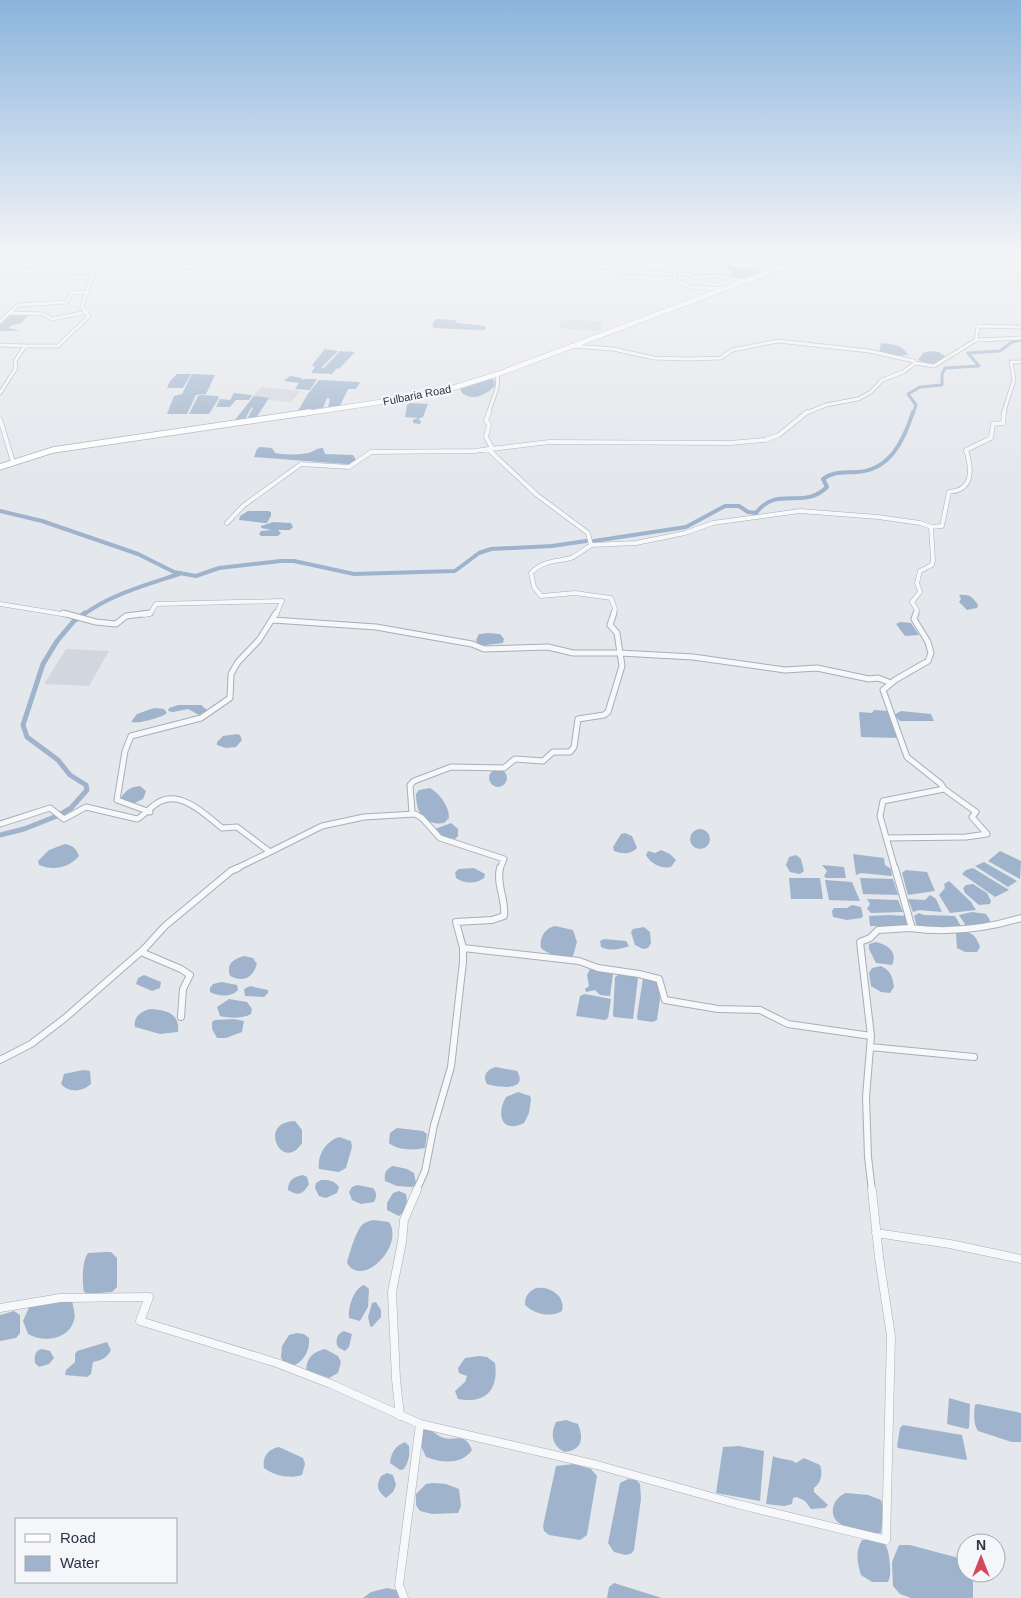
<svg xmlns="http://www.w3.org/2000/svg" width="1021" height="1598" font-family="Arial,sans-serif">
<style>
.built{fill:#d2d6de}
.water{fill:#9fb4cc}
.lines{fill:none;stroke-linecap:round;stroke-linejoin:round}
.canal-far2{stroke:#9fb4cc;stroke-width:3}
.canal-far1{stroke:#9fb4cc;stroke-width:4}
.canal{stroke:#9fb4cc;stroke-width:5}
.minor-far4-casing{stroke:#a9aeb7;stroke-width:4.5}
.minor-far3-casing{stroke:#a9aeb7;stroke-width:5}
.minor-far2-casing{stroke:#a9aeb7;stroke-width:7}
.minor-far1-casing{stroke:#a9aeb7;stroke-width:8}
.minor-casing{stroke:#a9aeb7;stroke-width:9}
.secondary-far1-casing{stroke:#a9aeb7;stroke-width:5.5}
.secondary-casing{stroke:#a9aeb7;stroke-width:7}
.minor-far4{stroke:#f7f8fa;stroke-width:3}
.minor-far3{stroke:#f7f8fa;stroke-width:4}
.minor-far2{stroke:#f7f8fa;stroke-width:5}
.minor-far1{stroke:#f7f8fa;stroke-width:6}
.minor{stroke:#f7f8fa;stroke-width:8}
.secondary-far1{stroke:#fff;stroke-width:4.5}
.secondary{stroke:#fff;stroke-width:5.5}
.labels{text-anchor:middle;stroke-width:4.5;stroke-linejoin:round;paint-order:stroke}
.far-street-label{font-size:11px;fill:#2b3445;stroke:#f4f6f9}
</style>
<rect width="100%" height="100%" fill="#e4e7ec"/>
<path class="built" d="M 563,319 L 604,322 L 600,331 L 558,328 Z
M 262,387 L 301,391 L 290,402 L 251,398 Z
M 66,649 L 109,651 L 89,686 L 44,684 Z"/>
<path class="water" d="M 724,266 L 734,266 L 735,268 C 744,269 753,266 760,270 L 758,275 L 743,280 L 723,277 L 731,275 L 731,271 Z
M 9,314 L 29,315 L 20,324 L 12,325 L 9,328 L 20,331 L 0,331 L 0,323 Z
M 436,319 L 455,320 L 457,323 L 485,326 L 486,328 L 485,330 L 478,330 L 434,328 L 432,325 Z
M 881,343 C 893,344 903,345 908,355 L 895,356 L 879,353 Z
M 325,349 L 338,351 L 321,368 L 324,368 L 340,351 L 355,352 L 340,368 L 336,369 L 332,374 L 311,373 L 315,367 L 312,365 Z
M 930,351 L 939,352 L 945,356 L 938,362 L 932,365 L 918,360 L 923,353 Z
M 177,374 L 191,374 L 183,388 L 167,388 L 170,381 Z
M 192,374 L 215,375 L 206,394 L 196,395 L 187,414 L 167,414 L 174,396 L 182,394 Z
M 290,376 L 302,378 L 301,380 L 305,379 L 317,379 L 310,390 L 295,389 L 299,383 L 284,381 Z
M 491,379 L 494,380 L 495,386 C 487,394 473,402 462,393 L 460,389 Z
M 319,380 L 359,382 L 360,382 L 356,389 L 348,389 L 340,406 L 328,407 L 330,399 L 327,398 L 323,408 L 298,411 L 307,395 Z
M 234,393 L 252,395 L 249,400 L 236,400 L 230,407 L 216,407 L 220,399 L 230,400 Z
M 202,395 L 218,396 L 219,398 L 209,414 L 189,414 L 198,396 Z
M 256,396 L 269,398 L 256,418 L 247,419 L 253,408 L 252,407 L 245,419 L 235,420 L 253,397 Z
M 410,403 L 428,404 L 423,417 L 418,419 L 421,421 L 420,424 L 413,423 L 413,420 L 418,418 L 405,417 L 407,405 Z
M 260,447 L 272,448 L 275,453 C 286,455 297,455 308,453 C 314,452 315,448 323,448 L 325,454 L 353,455 L 356,460 L 354,464 L 346,464 L 254,457 L 257,449 Z
M 248,511 L 268,511 L 271,512 L 271,516 L 267,523 L 264,523 L 239,520 L 240,516 Z
M 273,522 L 291,523 L 293,527 L 290,530 L 278,530 L 281,533 L 278,536 L 261,536 L 259,534 L 261,531 L 272,530 L 261,528 L 261,526 Z
M 959,595 C 969,594 973,597 978,605 L 977,608 L 967,610 L 959,602 L 961,599 Z
M 900,622 L 911,623 L 919,635 L 905,636 L 896,624 Z
M 488,633 L 500,634 L 504,639 L 503,643 L 479,646 L 476,640 L 479,634 Z
M 178,705 L 201,705 L 207,710 L 199,715 L 188,709 L 173,712 L 168,711 L 169,708 Z
M 154,708 L 164,709 L 167,713 C 161,718 138,724 131,722 L 137,714 Z
M 874,710 L 889,711 L 898,738 L 861,737 L 859,712 L 872,713 Z
M 901,711 L 931,714 L 934,721 L 900,721 L 894,715 Z
M 237,734 L 240,735 L 242,740 L 236,747 L 226,748 L 217,745 L 217,742 L 223,736 Z
M489 778a9 9 0 1 1 18 0a9 9 0 1 1-18 0Z
M 140,786 L 146,791 L 143,799 L 130,805 L 120,800 C 124,791 130,787 140,786 Z
M 430,788 C 440,794 449,806 449,818 L 444,823 C 424,826 416,812 416,794 L 419,790 Z
M 451,823 L 458,829 L 458,836 L 455,839 L 444,837 L 435,829 Z
M690 839a10 10 0 1 1 20 0a10 10 0 1 1-20 0Z
M 625,833 L 632,836 L 637,848 C 630,855 623,854 614,851 L 613,847 L 621,834 Z
M 65,844 C 73,846 76,848 79,856 C 69,868 53,871 39,865 L 38,861 L 49,850 Z
M 661,850 L 670,854 L 676,860 L 671,867 C 661,869 651,864 646,855 L 648,851 L 655,853 Z
M 1000,851 L 1021,861 L 1020,879 L 988,861 Z
M 853,854 L 884,858 L 885,865 L 891,869 L 892,876 L 861,873 L 856,875 Z
M 796,855 L 801,859 L 804,871 L 800,874 L 790,872 L 786,865 L 789,857 Z
M 984,862 L 1017,881 L 1008,887 L 975,866 Z
M 822,865 L 844,867 L 846,878 L 826,878 L 824,876 L 827,871 Z
M 474,868 L 485,874 L 484,878 C 476,884 464,884 456,878 L 455,872 L 459,869 Z
M 973,868 L 1009,890 L 995,897 L 962,874 L 966,870 Z
M 906,870 L 927,872 L 935,891 L 908,895 L 902,873 Z
M 789,878 L 820,878 L 823,899 L 791,899 Z
M 860,878 L 893,879 L 898,895 L 863,894 Z
M 825,880 L 852,882 L 860,901 L 829,900 Z
M 949,881 L 971,902 L 976,910 L 950,913 L 939,895 L 945,888 L 944,884 Z
M 973,884 L 987,893 L 991,901 L 990,904 L 979,905 L 965,893 L 963,888 L 966,885 Z
M 930,895 L 936,899 L 942,912 L 919,910 L 913,912 L 908,899 L 925,900 Z
M 867,899 L 898,900 L 903,912 L 871,913 L 867,909 L 870,904 Z
M 852,905 L 861,907 L 863,916 L 861,918 L 847,920 L 833,917 L 832,911 L 834,908 L 847,908 Z
M 972,912 L 986,914 L 990,920 L 989,924 L 972,927 L 966,926 L 959,915 Z
M 919,913 L 924,915 L 955,916 L 962,928 L 917,927 L 914,916 Z
M 889,915 L 908,916 L 910,926 L 870,926 L 869,916 Z
M 555,926 L 573,930 L 577,942 L 573,956 C 563,959 549,955 541,948 C 539,938 545,928 555,926 Z
M 644,927 L 650,932 L 651,943 L 648,948 L 643,949 L 635,945 L 631,932 L 633,929 Z
M 965,931 C 974,934 977,938 980,947 L 977,952 L 965,952 L 957,948 L 956,933 Z
M 604,939 L 626,941 L 629,946 C 620,950 609,951 601,947 L 600,941 Z
M 876,942 C 888,945 898,952 892,965 L 876,963 L 869,949 L 869,944 Z
M 244,956 L 253,958 L 257,964 C 252,979 243,982 230,976 C 226,964 233,959 244,956 Z
M 881,966 C 890,970 893,977 894,987 L 890,993 L 881,992 L 871,986 L 869,973 L 872,968 Z
M 590,969 L 613,974 L 610,996 L 600,995 L 595,990 L 586,992 L 585,989 L 589,986 L 587,975 Z
M 621,973 L 638,978 L 633,1019 L 614,1017 L 613,1015 L 615,977 Z
M 144,975 L 161,982 L 160,988 L 152,991 L 136,984 L 138,978 Z
M 643,978 L 656,979 L 659,988 L 660,999 L 657,1020 L 653,1022 L 638,1020 L 637,1017 Z
M 222,982 L 237,985 L 238,990 C 232,997 219,997 210,992 L 210,988 L 213,984 Z
M 250,986 L 268,990 L 268,993 L 264,997 L 245,996 L 244,989 Z
M 585,994 L 611,999 L 608,1018 L 605,1020 L 576,1016 L 580,996 Z
M 229,999 L 247,1002 L 252,1009 L 251,1014 C 242,1019 230,1018 220,1016 L 217,1007 Z
M 150,1009 C 166,1010 180,1013 178,1032 L 160,1034 L 135,1027 C 133,1017 141,1011 150,1009 Z
M 234,1019 L 244,1021 L 242,1032 L 226,1038 L 217,1038 L 212,1029 L 212,1022 L 215,1020 Z
M 496,1067 L 517,1071 C 529,1091 499,1088 487,1084 C 482,1076 487,1069 496,1067 Z
M 83,1070 L 90,1071 L 91,1084 C 82,1092 69,1093 61,1084 L 64,1074 Z
M 518,1092 L 530,1096 L 531,1099 L 529,1113 L 524,1123 C 501,1134 496,1114 506,1097 Z
M 295,1121 L 302,1130 L 302,1143 C 283,1174 256,1122 295,1121 Z
M 397,1128 L 423,1131 L 427,1134 L 425,1148 C 414,1150 399,1151 389,1143 L 390,1133 Z
M 339,1137 L 351,1141 L 352,1147 L 346,1168 L 339,1172 L 319,1169 C 317,1155 326,1141 339,1137 Z
M 393,1166 L 407,1169 L 414,1173 L 416,1183 L 412,1187 L 397,1186 L 385,1181 C 384,1173 386,1169 393,1166 Z
M 303,1175 L 307,1177 L 309,1184 C 303,1195 298,1196 288,1190 C 288,1180 293,1177 303,1175 Z
M 321,1180 C 328,1180 334,1180 339,1187 L 337,1193 L 326,1198 L 319,1196 L 315,1188 L 316,1183 Z
M 357,1185 L 373,1188 C 377,1193 377,1196 374,1202 L 361,1204 L 352,1200 L 349,1192 L 352,1187 Z
M 399,1191 L 406,1194 C 408,1203 407,1210 399,1216 L 387,1210 L 387,1203 L 393,1193 Z
M 373,1220 L 389,1222 C 405,1246 362,1289 347,1263 C 349,1254 356,1231 362,1225 C 365,1222 370,1221 373,1220 Z
M 105,1252 L 111,1252 L 117,1258 L 117,1287 L 112,1292 L 88,1294 L 84,1292 C 82,1282 82,1261 88,1253 Z
M 364,1285 L 369,1289 L 368,1307 L 360,1321 L 349,1318 C 348,1308 353,1289 364,1285 Z
M 536,1288 C 550,1286 566,1296 562,1311 C 551,1318 534,1314 525,1305 C 525,1296 528,1292 536,1288 Z
M 72,1301 C 73,1307 76,1314 74,1320 C 69,1340 43,1343 28,1334 L 23,1321 L 30,1305 Z
M 376,1302 L 381,1310 L 381,1317 L 372,1327 L 370,1326 L 368,1317 L 372,1303 Z
M 14,1311 L 20,1315 L 20,1333 L 16,1338 L 0,1341 L 0,1315 Z
M 344,1331 L 352,1334 L 349,1347 L 345,1351 L 339,1348 C 334,1343 337,1333 344,1331 Z
M 297,1333 L 304,1334 L 309,1338 C 310,1349 305,1360 295,1365 L 283,1362 L 281,1357 L 282,1346 L 289,1335 Z
M 107,1342 L 111,1350 C 107,1358 102,1360 93,1362 L 91,1374 L 87,1377 L 65,1375 L 66,1370 L 75,1362 L 75,1354 L 77,1351 Z
M 42,1349 L 50,1351 L 54,1358 L 49,1364 L 39,1367 L 35,1363 C 34,1357 35,1350 42,1349 Z
M 325,1349 L 338,1356 L 341,1362 L 338,1373 L 329,1378 L 306,1370 C 307,1357 313,1352 325,1349 Z
M 479,1356 L 487,1357 L 495,1363 C 499,1390 485,1404 458,1399 L 455,1391 L 465,1382 L 467,1376 L 459,1373 L 458,1368 L 465,1358 Z
M 949,1398 L 970,1404 L 969,1428 L 967,1429 L 947,1424 Z
M 978,1404 L 1021,1413 L 1021,1442 L 1012,1442 L 978,1431 C 973,1424 974,1413 975,1405 Z
M 566,1420 L 578,1424 C 584,1439 582,1450 565,1452 C 552,1446 550,1434 556,1422 Z
M 903,1425 L 962,1435 L 967,1459 L 966,1460 L 898,1448 L 897,1446 L 900,1428 Z
M 426,1429 C 433,1430 437,1436 444,1438 C 456,1441 465,1432 472,1450 C 462,1465 441,1463 426,1457 L 420,1444 L 422,1431 Z
M 405,1442 L 409,1446 C 410,1455 409,1461 404,1469 L 400,1470 L 390,1463 C 391,1453 395,1446 405,1442 Z
M 739,1446 L 764,1451 L 760,1501 L 716,1493 L 723,1447 Z
M 279,1447 L 303,1458 L 305,1464 L 302,1475 C 290,1479 275,1476 264,1468 C 262,1457 268,1449 279,1447 Z
M 773,1456 C 780,1460 790,1458 796,1463 L 804,1458 L 820,1465 C 823,1474 821,1483 814,1488 L 814,1492 L 828,1505 L 825,1508 L 811,1509 L 805,1501 L 797,1497 L 793,1498 L 792,1504 L 784,1506 L 766,1504 Z
M 574,1464 L 591,1469 L 597,1476 L 587,1535 L 580,1540 L 549,1535 L 544,1531 L 543,1526 L 556,1466 Z
M 387,1473 L 393,1475 L 396,1485 L 393,1492 L 386,1498 C 377,1491 376,1486 381,1476 Z
M 628,1479 L 636,1480 L 640,1484 L 641,1499 L 634,1550 L 632,1553 L 626,1555 L 614,1552 L 608,1543 L 620,1483 Z
M 433,1483 L 446,1484 L 459,1489 L 461,1506 L 458,1513 L 432,1514 L 420,1511 L 416,1505 L 416,1494 L 426,1484 Z
M 846,1493 L 868,1495 L 881,1500 L 884,1511 L 881,1533 C 869,1536 850,1530 839,1523 C 827,1514 834,1497 846,1493 Z
M 862,1540 C 886,1539 888,1543 890,1565 C 890,1571 891,1576 888,1582 L 872,1582 L 861,1575 C 857,1562 855,1552 862,1540 Z
M 899,1545 L 910,1545 L 966,1560 L 966,1573 L 973,1573 L 973,1598 L 911,1598 L 900,1594 L 893,1586 L 892,1562 Z
M 614,1583 L 662,1598 L 607,1598 L 609,1587 Z
M 387,1588 L 396,1590 L 401,1598 L 363,1598 L 371,1592 Z"/>
<g class="lines">
<path class="canal-far2" d="M 913,414 L 916,405 L 908,394 L 920,387 L 942,385 L 942,374 L 945,368 L 979,366 L 968,353 L 1000,351 L 1012,342 L 1021,340"/>
<path class="canal-far1" d="M 0,511 L 42,521 L 138,554 L 174,572 L 196,576 L 219,568 L 281,561 L 294,561 L 354,574 L 455,571 L 479,553 L 491,549 L 552,546 L 586,541
M 594,541 L 686,527 L 725,506 L 739,506 L 748,512 L 756,513 C 778,484 803,511 827,487 L 823,479 C 833,471 845,473 856,472 C 890,471 904,440 913,412
M 83,615 C 111,594 146,585 179,574"/>
<path class="canal" d="M 61,814 L 71,808 L 87,790 L 86,785 L 70,775 L 58,760 L 27,737 L 23,725 L 43,664 L 57,641 L 74,621 L 85,613
M 0,835 L 24,829 L 57,816"/>
<g class="minor-far4-casing">
<path id="minor-far4" d="M 537,254 L 604,267 L 617,264 L 623,265 L 622,272 L 673,274 L 676,281 L 691,287 L 725,289
M 0,259 L 7,260 L 15,270
M 93,273 L 110,261 L 197,267 L 207,254
M 673,274 L 687,274 L 694,277 L 718,276 L 745,281
M 0,279 L 15,270 L 93,273 L 82,307 L 89,316 L 58,346 L 25,346
M 9,313 L 43,314 L 52,319 L 87,312
M 0,322 L 18,305 L 67,302 L 71,293 L 86,292
M 976,340 L 1021,338
M 0,345 L 25,346 L 15,361 L 16,368 L 0,393
M 572,346 L 613,349 L 654,358 L 687,359 L 721,358 L 732,350 L 778,341 L 869,351 L 914,361 L 915,363 L 903,372 L 882,380 L 871,392 L 858,399 L 826,405 L 804,414
M 915,363 L 934,366 L 976,340 L 978,326 L 1021,327
M 488,414 L 497,388 L 498,374
M 1003,414 L 1014,380 L 1011,362 L 1021,362"/>
</g>
<g class="minor-far3-casing">
<path id="minor-far3" d="M 489,412 L 486,421 L 489,424 L 486,437 L 492,448
M 0,419 L 13,462
M 488,449 L 537,495 L 588,533 L 591,545 C 585,549 578,555 571,558 C 556,562 543,560 531,573 L 534,587 L 541,596 L 575,593 L 611,598 L 615,609 L 613,615
M 227,523 L 243,506 L 301,464 L 349,467 L 371,452 L 474,451 L 549,442 L 730,443 L 765,440 L 779,435 L 807,412
M 591,545 L 636,543 L 685,533 L 713,523 L 800,511 L 878,517 L 920,523 L 932,527
M 0,604 L 68,615
M 144,615 L 150,614 L 156,604 L 282,601 L 276,615
M 915,615 L 917,610 L 912,602 L 920,592 L 917,583 L 920,571 L 932,565 L 933,560 L 931,527 L 942,526 L 949,492 C 974,490 972,469 966,450 L 991,438 L 993,424 L 1003,423 L 1004,412"/>
</g>
<g class="minor-far2-casing">
<path id="minor-far2" d="M 63,613 L 96,622 L 116,624 L 126,616 L 150,613
M 273,620 L 376,627 L 472,644 L 484,649 L 548,647 L 573,653 L 620,653 L 693,657 L 785,670 L 817,668 L 869,679 L 878,678 L 891,683
M 150,812 L 117,800 L 125,751 L 131,736 L 201,718 L 230,698 L 231,674 L 238,662 L 259,640 L 276,613
M 412,813 L 410,785 L 414,781 L 451,767 L 504,768 L 515,759 L 543,761 L 553,752 L 570,752 L 574,747 L 578,719 L 604,715 L 608,712 L 622,666 L 617,633 L 610,625 L 614,613
M 0,824 L 50,808 L 64,819 L 86,807 L 137,819 C 145,815 151,806 159,802 C 181,790 206,815 222,828 L 237,827 L 270,852 L 322,826 L 364,817 L 415,814 L 422,818 L 440,838 L 504,859 L 500,869
M 887,838 L 966,837 L 987,834 L 972,817 L 976,812 L 944,789
M 235,869 L 270,852
M 895,869 L 880,816 L 883,801 L 944,789 L 941,784 L 907,757 L 883,690 L 895,680 L 928,661 L 931,653 L 928,642 L 914,619 L 916,613"/>
</g>
<g class="minor-far1-casing">
<path id="minor-far1" d="M 910,928 C 947,933 985,929 1021,918
M 463,948 L 579,961 L 598,968 L 639,974 L 659,979 L 665,1000 L 718,1009 L 760,1010 L 788,1024 L 871,1036
M 141,952 L 181,969 L 190,975 L 183,989 L 181,1017
M 870,1047 L 974,1057
M 0,1060 L 31,1044 L 65,1018 L 144,949 L 165,926 L 231,871 L 238,868
M 416,1191 L 425,1171 L 434,1125 L 451,1067 L 463,962 L 463,948 L 456,922 L 492,920 L 504,916 C 506,899 496,885 500,868
M 872,1191 L 868,1157 L 866,1097 L 871,1036 L 860,942 L 870,938 L 878,930 L 910,928 L 911,925 L 895,868"/>
</g>
<g class="minor-casing">
<path id="minor" d="M 876,1233 L 950,1244 L 1021,1259
M 0,1308 L 60,1298 L 149,1297 L 140,1321 L 277,1363 L 331,1384 L 420,1424 L 399,1585 L 404,1598
M 400,1416 L 396,1379 L 392,1292 L 402,1242 L 404,1220 L 417,1190
M 420,1424 L 597,1465 L 737,1504 L 886,1540 L 891,1336 L 879,1257 L 872,1190"/>
</g>
<g class="secondary-far1-casing">
<path id="secondary-far1" d="M 301,414 L 400,399 L 446,390 L 498,374 L 817,254"/>
</g>
<g class="secondary-casing">
<path id="secondary" d="M 0,467 L 53,450 L 310,412"/>
</g>
<use href="#minor-far4" class="minor-far4"/>
<use href="#minor-far3" class="minor-far3"/>
<use href="#minor-far2" class="minor-far2"/>
<use href="#minor-far1" class="minor-far1"/>
<use href="#minor" class="minor"/>
<use href="#secondary-far1" class="secondary-far1"/>
<use href="#secondary" class="secondary"/>
</g>
<linearGradient id="sky" x2="0" y2="1"><stop stop-color="#8bb4dd"/><stop offset="0.53" stop-color="#f3f4f6"/><stop offset="1" stop-color="#f3f4f6" stop-opacity="0"/></linearGradient>
<rect width="1021" height="478" fill="url(#sky)"/>
<g class="labels">
<g class="far-street-label">
<text transform="translate(417 395) rotate(-11)" y="4">Fulbaria Road</text>
</g>
</g>
<rect x="15" y="1518" width="162" height="65" fill="#f4f6f9" stroke="#a4a8b1"/>
<rect x="25" y="1534" width="25" height="8" fill="#ffffff" stroke="#a4a8b1"/>
<text x="60" y="1543" font-size="15" fill="#2b3445">Road</text>
<rect x="25" y="1556" width="25" height="15" fill="#9fb4cc" stroke="#a4a8b1"/>
<text x="60" y="1568" font-size="15" fill="#2b3445">Water</text>
<g transform="translate(981 1558)"><circle r="24" fill="#f4f6f9" stroke="#a4a8b1"/>
<path d="M0-4L9 19L0 12L-9 19Z" fill="#d1495b"/>
<text y="-8" font-size="14" font-weight="bold" text-anchor="middle" fill="#2b3445">N</text>
</g>
</svg>
